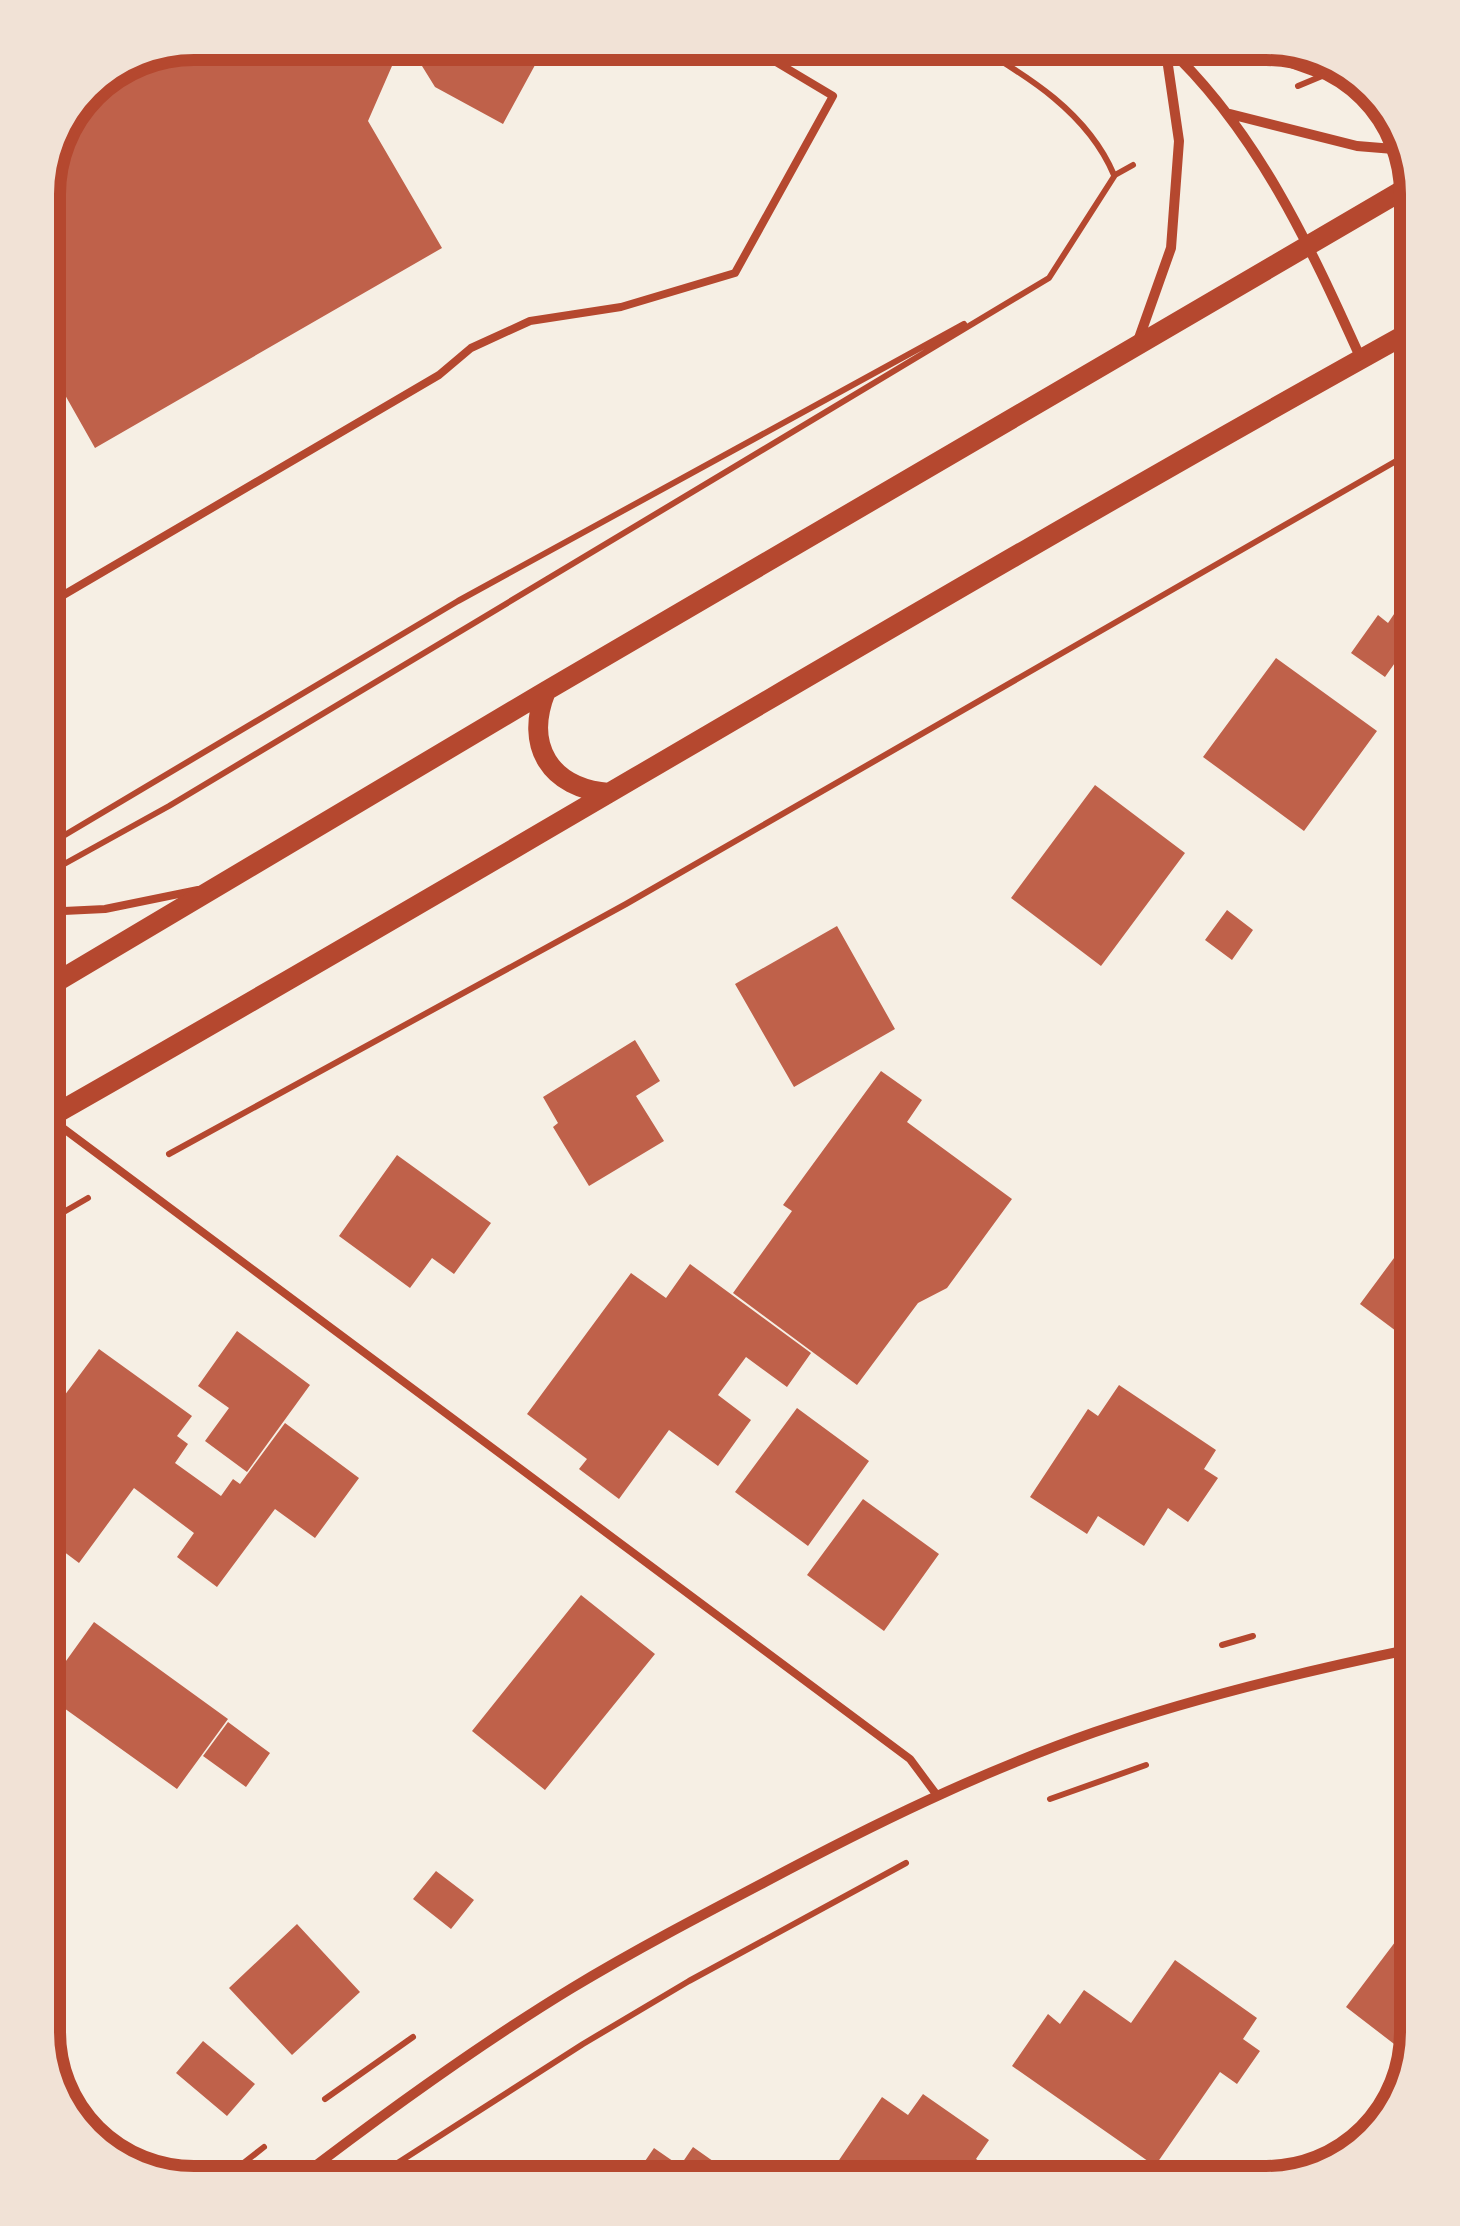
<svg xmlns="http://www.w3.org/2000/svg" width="1460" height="2226" font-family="'Open Sans',sans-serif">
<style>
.building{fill:#bf614a}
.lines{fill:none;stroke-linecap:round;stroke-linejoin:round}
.path{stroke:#b5482f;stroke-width:6}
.service{stroke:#b5482f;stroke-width:8}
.minor{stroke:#b5482f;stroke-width:10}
.secondary{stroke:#b5482f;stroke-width:20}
.rim{fill:none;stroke:#b5482f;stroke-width:12}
</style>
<rect width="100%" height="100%" fill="#f6efe4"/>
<path class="building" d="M 194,42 L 402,43 L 368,121 L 442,248 L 95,448 L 43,356 L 43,185 L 87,86 Z
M 407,43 L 547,43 L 503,124 L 435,87 L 422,66 L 401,55 Z
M 1417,580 L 1417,644 L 1411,640 L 1385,677 L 1351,653 L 1378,615 L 1388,623 Z
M 1276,658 L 1377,731 L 1304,831 L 1203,757 Z
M 1095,785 L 1185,853 L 1101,966 L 1011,898 Z
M 1227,910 L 1253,930 L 1232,960 L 1205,940 Z
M 837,926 L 895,1029 L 794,1087 L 735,984 Z
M 635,1040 L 660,1081 L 636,1096 L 664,1141 L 589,1186 L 553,1127 L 558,1123 L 543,1097 Z
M 881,1071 L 922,1100 L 907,1122 L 1012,1199 L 947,1288 L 918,1303 L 857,1385 L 733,1293 L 792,1211 L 783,1205 Z
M 397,1155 L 491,1223 L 454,1274 L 432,1258 L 410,1288 L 339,1236 Z
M 1417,1227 L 1417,1311 L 1400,1334 L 1360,1304 Z
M 690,1264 L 811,1353 L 787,1387 L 746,1357 L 718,1395 L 751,1420 L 718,1466 L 669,1430 L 619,1499 L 579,1469 L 587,1459 L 527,1414 L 631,1273 L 666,1298 Z
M 237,1331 L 310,1385 L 247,1472 L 205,1441 L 229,1408 L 198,1386 Z
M 99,1349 L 192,1416 L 177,1436 L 188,1444 L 175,1463 L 221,1496 L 233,1479 L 240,1484 L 285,1423 L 359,1478 L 315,1538 L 275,1509 L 217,1587 L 177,1557 L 194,1533 L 134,1488 L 79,1563 L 43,1536 L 43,1446 L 54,1430 L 44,1423 Z
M 1119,1385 L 1216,1450 L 1204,1469 L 1218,1478 L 1188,1522 L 1168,1508 L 1144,1546 L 1098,1516 L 1087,1534 L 1030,1497 L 1088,1409 L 1098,1416 Z
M 1417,1390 L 1417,1445 L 1405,1436 L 1411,1428 L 1398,1418 Z
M 797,1408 L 869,1461 L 808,1546 L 735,1492 Z
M 863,1499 L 939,1554 L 884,1631 L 807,1575 Z
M 581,1595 L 655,1654 L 545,1790 L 472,1731 Z
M 94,1622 L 228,1719 L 177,1789 L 43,1693 Z
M 228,1722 L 270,1753 L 246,1787 L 203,1756 Z
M 436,1871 L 474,1900 L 451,1929 L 413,1899 Z
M 1417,1913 L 1417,2033 L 1411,2057 L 1346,2007 Z
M 297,1924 L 360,1992 L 292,2055 L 229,1988 Z
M 1175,1960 L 1257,2018 L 1243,2039 L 1260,2051 L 1237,2084 L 1220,2072 L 1155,2166 L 1012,2066 L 1048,2014 L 1060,2024 L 1084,1990 L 1131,2023 Z
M 203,2041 L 255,2084 L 227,2116 L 176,2073 Z
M 923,2094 L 989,2140 L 976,2159 L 1004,2179 L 1001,2183 L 860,2183 L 835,2166 L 882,2097 L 908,2115 Z
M 693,2147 L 744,2183 L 630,2183 L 654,2148 L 680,2166 Z"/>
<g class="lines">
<path class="path" d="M 971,43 C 1028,76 1088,113 1114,175
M 1252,43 L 1266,56 L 1321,76
M 1298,86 L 1322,76 L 1356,75
M 43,848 L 458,601 L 964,324
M 57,868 L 169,806 L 1049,278 L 1115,175 L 1133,165
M 169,1154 L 626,904 L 1417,449
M 43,1224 L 88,1198
M 1222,1645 L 1253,1636
M 1050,1799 L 1146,1765
M 325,2099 L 413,2037
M 396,2164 L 583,2044 L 689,1981 L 906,1863
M 218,2183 L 264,2147"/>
<path class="service" d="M 43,607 L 439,375 L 471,348 L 530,321 L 621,307 L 735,273 L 833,96 L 744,43
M 43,912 L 105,909 L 198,890
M 52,1120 L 910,1759 L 936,1794"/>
<path class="minor" d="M 1163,43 C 1256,128 1310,246 1361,359
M 1230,114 L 1357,146 L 1406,150
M 1138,341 L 1171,248 L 1179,141 L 1165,45
M 293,2183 C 383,2114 475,2047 572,1988 C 635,1950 700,1916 765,1882 C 872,1825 980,1772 1095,1732 C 1200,1696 1309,1670 1417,1648"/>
<path class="secondary" d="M 546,691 C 524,746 550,788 609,793
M 43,990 L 546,691 L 1415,183
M 43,1121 C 503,860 955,584 1417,328"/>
</g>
<path d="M0 0H1460V2226H0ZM194 60H1266A134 134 0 0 1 1400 194V2032A134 134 0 0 1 1266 2166H194A134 134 0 0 1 60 2032V194A134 134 0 0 1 194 60Z" fill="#f1e2d6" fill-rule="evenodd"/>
<path class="rim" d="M194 60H1266A134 134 0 0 1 1400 194V2032A134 134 0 0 1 1266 2166H194A134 134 0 0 1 60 2032V194A134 134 0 0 1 194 60Z"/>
</svg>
